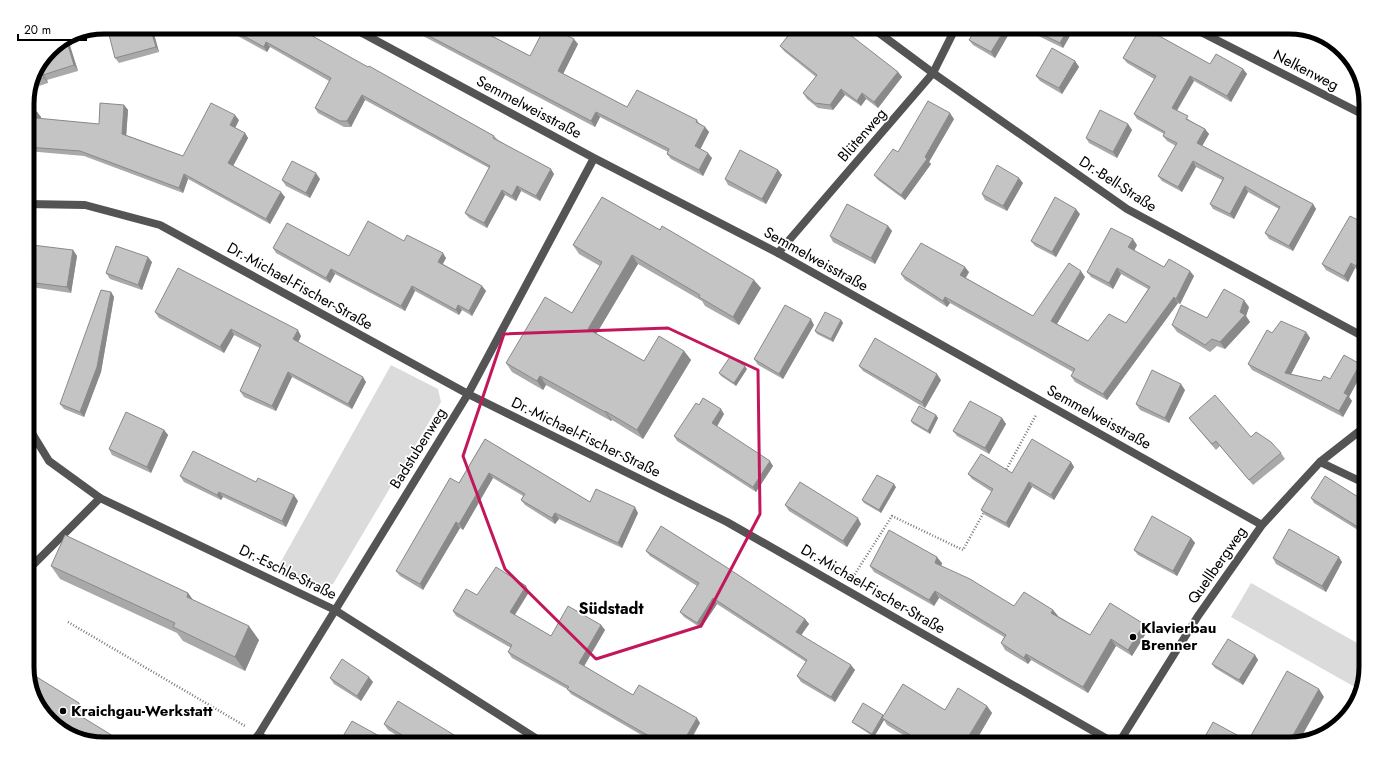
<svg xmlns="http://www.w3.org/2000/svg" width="1393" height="771" font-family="Jost,sans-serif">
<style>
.green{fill:#dbdbdb}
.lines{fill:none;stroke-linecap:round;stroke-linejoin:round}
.path{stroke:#767676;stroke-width:2.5;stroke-dasharray:1 2;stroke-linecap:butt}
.lane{stroke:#545454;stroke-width:8}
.street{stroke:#545454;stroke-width:8}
.wall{fill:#a9a9a9}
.shaded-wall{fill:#898989}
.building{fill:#c4c4c4;stroke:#898989}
.marked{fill:none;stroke:#c2185b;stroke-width:3;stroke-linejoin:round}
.poi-dot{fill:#000;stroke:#fff;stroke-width:1.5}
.labels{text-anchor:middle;stroke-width:3.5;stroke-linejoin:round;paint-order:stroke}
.street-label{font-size:15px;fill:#000;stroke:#fff}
.poi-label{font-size:15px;font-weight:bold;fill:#000;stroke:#fff;text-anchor:start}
.neighbourhood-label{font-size:16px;font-weight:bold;fill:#000;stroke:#fff}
.rim{fill:none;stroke:#000;stroke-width:5}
</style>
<rect width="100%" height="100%" fill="#fff"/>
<path class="green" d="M 391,365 L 438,389 L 441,402 L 333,584 L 318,586 L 278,567 Z
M 1251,583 L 1366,648 L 1366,667 L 1360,690 L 1231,617 Z"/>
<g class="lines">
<path class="path" d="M 1005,472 L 1036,415
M 853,577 L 892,516 L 963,550 L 985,510
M 68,622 L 245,726"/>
<path class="lane" d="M 778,253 L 933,73
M 27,571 L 100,498"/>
<path class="street" d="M 351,27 L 594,158 L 778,253 L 1262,525
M 871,27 L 933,73 L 1127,209 L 1366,338
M 1191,27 L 1366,116
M 933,73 L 956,27
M 27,204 L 85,205 L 160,225 L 468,394 L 727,522 L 1116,744
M 27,425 L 49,461 L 100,498 L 335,610 L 545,744
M 1320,462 L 1366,484
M 259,734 L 269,744
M 251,744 L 259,734 L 468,394 L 594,158
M 1118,744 L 1198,616 L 1262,525 L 1320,462 L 1366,426"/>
</g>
<path class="wall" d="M 152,27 L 159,52 L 119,63 L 115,58 Z
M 221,27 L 288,27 L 368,67 L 494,136 L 498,140 L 554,174 L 540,201 L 521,191 L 516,201 L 505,195 L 487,228 L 469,218 L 465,213 L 489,168 L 365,100 L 351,127 L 344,127 L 318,113 L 315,108 L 329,81 L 270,47 L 267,52 Z
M 406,27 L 494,27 L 490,35 L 530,56 L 578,44 L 563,74 L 627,107 L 697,120 L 699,123 L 705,127 L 709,132 L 700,149 L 712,158 L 703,176 L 671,159 L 667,154 L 668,152 L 600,117 L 595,127 Z
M 781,27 L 835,27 L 898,72 L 902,77 L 878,108 L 866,99 L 861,106 L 845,95 L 833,110 L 818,108 L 807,99 L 803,93 L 816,77 L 784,51 L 780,46 L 790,33 Z
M 977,27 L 1007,27 L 1010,32 L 995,58 L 973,45 L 969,40 Z
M 1020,27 L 1075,27 L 1063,48 Z
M 1318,35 L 1327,37 L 1333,43 Z
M 67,38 L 78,71 L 47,80 L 48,83 L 30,89 L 33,75 L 50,49 Z
M 1123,58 L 1210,64 L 1243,69 L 1247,74 L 1231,102 L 1194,81 L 1177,111 L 1191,121 L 1205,129 L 1209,134 L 1202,146 L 1313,204 L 1316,209 L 1293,251 L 1269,239 L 1265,233 L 1279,209 L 1248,192 L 1234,219 L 1213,209 L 1210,204 L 1222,180 L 1196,167 L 1182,192 L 1162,181 L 1158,176 L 1176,146 L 1167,141 L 1163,136 L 1164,134 L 1137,119 L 1134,114 L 1154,79 L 1127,63 Z
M 1075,61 L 1079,67 L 1062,94 L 1040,81 L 1036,76 Z
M 124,105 L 128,110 L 126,135 L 183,156 L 239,120 L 235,128 L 245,133 L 248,138 L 233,166 L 285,197 L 270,224 L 188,179 L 183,193 L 84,156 L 27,151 L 27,111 L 37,112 L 41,117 L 41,119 L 99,124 Z
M 954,119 L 929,162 L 931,164 L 905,200 L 878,180 L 874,175 L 898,152 Z
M 1128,124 L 1132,130 L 1117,158 L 1089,143 L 1086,138 Z
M 778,170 L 782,175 L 766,204 L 728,185 L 725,179 Z
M 320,179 L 310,198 L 286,186 L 282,180 Z
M 1023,183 L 1007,211 L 985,200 L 982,194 Z
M 602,197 L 761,288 L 739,325 L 705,306 L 702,301 L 638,264 L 596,334 L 644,361 L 684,351 L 691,360 L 643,439 L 612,420 L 611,421 L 546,385 L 543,390 L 512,372 L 506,363 L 572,313 L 600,266 L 579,254 L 573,245 Z
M 1080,214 L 1056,257 L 1035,246 L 1031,241 Z
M 1366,224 L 1366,261 L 1360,271 L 1355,268 L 1348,282 L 1326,270 L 1322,264 Z
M 888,226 L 892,231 L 875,264 L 833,242 L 830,236 Z
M 404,241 L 446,258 L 443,264 L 482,286 L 486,291 L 472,316 L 462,310 L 459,315 L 415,291 L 405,311 L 335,274 L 330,283 L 276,253 L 273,248 L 349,256 Z
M 1137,245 L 1134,250 L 1164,267 L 1194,276 L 1180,304 L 1178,303 L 1107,400 L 1075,382 L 1071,376 L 1073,372 L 950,303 L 947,307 L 905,280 L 901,274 L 969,272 L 966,278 L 1033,316 L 1085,277 L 1057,324 L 1088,341 L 1126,323 L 1148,289 L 1121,274 L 1113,289 L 1091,277 L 1087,272 Z
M 73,250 L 77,256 L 71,293 L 31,287 L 27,282 L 27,279 Z
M 152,262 L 142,290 L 110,279 L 106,273 Z
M 111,292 L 114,297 L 101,372 L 84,417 L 64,409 L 60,404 Z
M 1249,307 L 1246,316 L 1250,322 L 1225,349 L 1217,346 L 1210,352 L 1177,332 L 1172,325 L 1207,318 Z
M 155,312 L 301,336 L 298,342 L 366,382 L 352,409 L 292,377 L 276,411 L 244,397 L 240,391 L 260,348 L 234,335 L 224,353 L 159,318 Z
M 841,320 L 843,323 L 833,342 L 817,334 L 815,331 Z
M 814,325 L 783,379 L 758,365 L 754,359 Z
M 1306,332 L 1310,338 L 1291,374 L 1321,381 L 1330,379 L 1360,364 L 1364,369 L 1349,397 L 1352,401 L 1343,417 L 1252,370 L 1248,364 L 1272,333 Z
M 859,366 L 941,380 L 925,408 L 863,371 Z
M 747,369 L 736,386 L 721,376 L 719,373 Z
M 1185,390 L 1169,423 L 1140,410 L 1136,404 Z
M 699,405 L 724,414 L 717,427 L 773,466 L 756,492 L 677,441 L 674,436 Z
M 936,415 L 938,418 L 930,434 L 913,424 L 911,421 Z
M 1002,418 L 1006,424 L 989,454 L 957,436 L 953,431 Z
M 1189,418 L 1251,437 L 1281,453 L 1285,459 L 1253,485 L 1220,446 L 1216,450 L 1193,423 Z
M 164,430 L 168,435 L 151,473 L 112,455 L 109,449 Z
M 485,439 L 590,502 L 638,513 L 622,548 L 559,519 L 555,524 L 525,505 L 521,500 L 523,496 L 493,478 L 463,530 L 460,528 L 423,590 L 400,576 L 396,571 L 459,483 Z
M 1366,444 L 1366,465 L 1362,463 L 1359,458 Z
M 1071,462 L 1074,467 L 1054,500 L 1032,487 L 1009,528 L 985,515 L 981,510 L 992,492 L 972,479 L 968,474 L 1012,473 Z
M 180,476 L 256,482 L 298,501 L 286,527 L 223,497 L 221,500 L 184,482 Z
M 896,487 L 881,513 L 864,503 L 862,500 Z
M 1311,498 L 1366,502 L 1366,535 L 1314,503 Z
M 785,505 L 861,524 L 847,547 L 789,511 Z
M 1191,538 L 1195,543 L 1177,576 L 1138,555 L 1134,550 Z
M 646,551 L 805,619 L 809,624 L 801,635 L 855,670 L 835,702 L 801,682 L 797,676 L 806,662 L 717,604 L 701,628 L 684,617 L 680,612 L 697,586 L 650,556 Z
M 1273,558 L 1342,562 L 1326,592 L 1276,564 Z
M 942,563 L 941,566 L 1014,606 L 1053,610 L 1058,616 L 1090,635 L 1144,624 L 1148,630 L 1132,656 L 1116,646 L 1088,693 L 1031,660 L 1028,664 L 1005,650 L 1001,643 L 1004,637 L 939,598 L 934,606 L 874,572 L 870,566 Z
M 51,566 L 188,593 L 193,600 L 259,640 L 245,671 L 183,641 L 177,633 L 60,579 Z
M 529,592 L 515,615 L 551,636 L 601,625 L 605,630 L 584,666 L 633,695 L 700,723 L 691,740 L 698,744 L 657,744 L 571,694 L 567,689 L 512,658 L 508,652 L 511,648 L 456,616 L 453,611 L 477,595 Z
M 1255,655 L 1258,660 L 1243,685 L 1215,668 L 1212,664 Z
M 330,678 L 373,682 L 361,701 L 334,684 Z
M 987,706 L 992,713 L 974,744 L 918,744 L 887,725 L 884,720 L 874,737 L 854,724 L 852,722 L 883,715 Z
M 384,724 L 469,744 L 411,744 L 388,730 Z
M 342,738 L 383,739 L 380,744 L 350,744 L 344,741 Z"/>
<path class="shaded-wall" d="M 150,27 L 152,27 L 159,52 L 156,47 Z
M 487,27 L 494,27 L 488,38 L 484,32 Z
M 1006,27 L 1007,27 L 1010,32 L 995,58 L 991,52 Z
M 1069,27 L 1075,27 L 1063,48 L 1060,43 Z
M 67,38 L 68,39 L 78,71 L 74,65 L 66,39 Z
M 574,39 L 578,44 L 562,76 L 558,71 Z
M 266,42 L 270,47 L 267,52 L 264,47 Z
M 1075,61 L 1079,67 L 1062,94 L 1059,88 Z
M 1243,69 L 1247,74 L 1231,102 L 1227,96 Z
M 898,72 L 902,77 L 878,108 L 874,102 Z
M 43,75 L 47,80 L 48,83 L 44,78 Z
M 1190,76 L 1194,81 L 1175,113 L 1172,108 Z
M 841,89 L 845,95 L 833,110 L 830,105 Z
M 862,93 L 866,99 L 861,106 L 857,101 Z
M 362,95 L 365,100 L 351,127 L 347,121 Z
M 124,105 L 128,110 L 126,139 L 122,134 Z
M 37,112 L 41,117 L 40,123 L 36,118 Z
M 596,112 L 600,117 L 595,127 L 591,121 Z
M 950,113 L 954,119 L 929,162 L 931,164 L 905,200 L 901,195 L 925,157 Z
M 235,115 L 239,120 L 234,130 L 230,125 Z
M 1128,124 L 1132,130 L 1117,158 L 1113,152 Z
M 705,127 L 709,132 L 699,152 L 695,146 Z
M 1205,129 L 1209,134 L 1201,148 L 1197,143 Z
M 245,133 L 248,138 L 232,168 L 228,163 Z
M 708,153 L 712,158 L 703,176 L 699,170 Z
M 1193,161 L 1196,167 L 1182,192 L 1178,187 Z
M 551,169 L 554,174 L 540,201 L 536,196 Z
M 778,170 L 782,175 L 766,204 L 762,199 Z
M 316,173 L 320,179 L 310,198 L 306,193 Z
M 184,174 L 188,179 L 183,193 L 179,188 Z
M 1019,178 L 1023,183 L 1007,211 L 1003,206 Z
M 517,186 L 521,191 L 516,201 L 512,196 Z
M 1245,186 L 1248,192 L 1234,219 L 1230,214 Z
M 502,190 L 505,195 L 487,228 L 484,223 Z
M 281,192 L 285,197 L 270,224 L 266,219 Z
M 1313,204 L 1316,209 L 1293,251 L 1289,246 Z
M 1076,209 L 1080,214 L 1056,257 L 1052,252 Z
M 888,226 L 892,231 L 875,264 L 871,258 Z
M 1366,237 L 1366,261 L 1360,271 L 1356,266 L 1360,247 Z
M 1133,239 L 1137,245 L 1133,253 L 1128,247 Z
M 73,250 L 77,256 L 71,293 L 67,287 Z
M 443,253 L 446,258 L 441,267 L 438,262 Z
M 632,255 L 638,264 L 594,338 L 588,329 Z
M 148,257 L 152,262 L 142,290 L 138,285 Z
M 1351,263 L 1355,268 L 1348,282 L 1344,276 Z
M 965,267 L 969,272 L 964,280 L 960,275 Z
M 1117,268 L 1121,274 L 1113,289 L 1109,283 Z
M 331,269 L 335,274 L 330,283 L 326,278 Z
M 1081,271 L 1085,277 L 1055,327 L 1051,321 Z
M 1190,271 L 1194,276 L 1180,304 L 1176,299 Z
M 754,280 L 761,288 L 739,325 L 733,317 Z
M 412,286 L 415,291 L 405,311 L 401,306 Z
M 482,286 L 486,291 L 472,316 L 469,311 Z
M 111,292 L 114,297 L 101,372 L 84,417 L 80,412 Z
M 945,297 L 950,303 L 947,307 L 943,301 Z
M 1174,297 L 1178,303 L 1107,400 L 1103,394 Z
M 1244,300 L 1249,307 L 1246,316 L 1250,322 L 1225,349 L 1220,342 L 1240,312 Z
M 458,305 L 462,310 L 459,315 L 456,310 Z
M 811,319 L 814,325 L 783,379 L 779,374 Z
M 841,320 L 843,323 L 833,342 L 831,339 Z
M 231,329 L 234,335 L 224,353 L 220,347 Z
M 298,330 L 301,336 L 297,345 L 293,339 Z
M 1306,332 L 1310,338 L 1289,378 L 1285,373 Z
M 684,351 L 691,360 L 643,439 L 637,430 Z
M 1360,364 L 1364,369 L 1349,397 L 1352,401 L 1343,417 L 1339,411 L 1344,393 Z
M 745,366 L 747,369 L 736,386 L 734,383 Z
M 288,372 L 292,377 L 276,411 L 272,406 Z
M 937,374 L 941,380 L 925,408 L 922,402 Z
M 540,376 L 546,385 L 543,390 L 537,381 Z
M 363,377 L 366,382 L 352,409 L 348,404 Z
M 1181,384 L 1185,390 L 1169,423 L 1165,418 Z
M 721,409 L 724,414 L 715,429 L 712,423 Z
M 605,411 L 612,420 L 611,421 L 605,412 Z
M 936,415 L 938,418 L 930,434 L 928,431 Z
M 1002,418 L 1006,424 L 989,454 L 985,448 Z
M 164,430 L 168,435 L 151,473 L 147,467 Z
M 770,461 L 773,466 L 756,492 L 753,487 Z
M 1071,462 L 1074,467 L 1054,500 L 1051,495 Z
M 489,473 L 493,478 L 463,530 L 459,524 Z
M 1029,482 L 1032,487 L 1009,528 L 1006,523 Z
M 894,484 L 896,487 L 881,513 L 879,510 Z
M 219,492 L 223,497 L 221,500 L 217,495 Z
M 294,495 L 298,501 L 286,527 L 282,521 Z
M 635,507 L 638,513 L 622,548 L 618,543 Z
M 555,513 L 559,519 L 555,524 L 552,518 Z
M 858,518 L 861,524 L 847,547 L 843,541 Z
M 456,522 L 460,528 L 423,590 L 420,584 Z
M 1191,538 L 1195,543 L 1177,576 L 1173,571 Z
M 937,557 L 942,563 L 940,570 L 935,563 Z
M 1339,557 L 1342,562 L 1326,592 L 1322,586 Z
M 526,586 L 529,592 L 513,617 L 510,612 Z
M 935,591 L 939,598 L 934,606 L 929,600 Z
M 188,593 L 198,607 L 187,597 Z
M 713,598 L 717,604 L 701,628 L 697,623 Z
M 1053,610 L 1058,616 L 1056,619 L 1051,613 Z
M 805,619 L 809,624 L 800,637 L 796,632 Z
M 1144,624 L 1148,630 L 1132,656 L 1128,650 Z
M 601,625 L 605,630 L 583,668 L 579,663 Z
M 249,626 L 259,640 L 245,671 L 235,657 Z
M 1111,639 L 1116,646 L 1088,693 L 1083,687 Z
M 1026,654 L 1031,660 L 1028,664 L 1024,658 Z
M 1255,655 L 1258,660 L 1243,685 L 1239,680 Z
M 851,665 L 855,670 L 835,702 L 831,697 Z
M 369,677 L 373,682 L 361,701 L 357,696 Z
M 1319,689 L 1324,697 L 1299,741 L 1288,744 Z
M 79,703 L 86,713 L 81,722 L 74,712 Z
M 987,706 L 992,713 L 974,744 L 964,744 Z
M 697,718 L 700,723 L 689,742 L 686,737 Z
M 882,718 L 884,720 L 874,737 L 872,734 Z
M 381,737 L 383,739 L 380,744 L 377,744 Z"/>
<path class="building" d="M 107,27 L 150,27 L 156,47 L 115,58 Z
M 227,27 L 288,27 L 296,32 L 298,28 L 368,67 L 369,66 L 494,136 L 493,138 L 551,169 L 536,196 L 517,186 L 512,196 L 502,190 L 484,223 L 465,213 L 490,166 L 362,95 L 347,121 L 340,121 L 315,108 L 331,78 L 266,42 L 264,47 Z
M 412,27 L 487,27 L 484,32 L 530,56 L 545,27 L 550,27 L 574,39 L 558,71 L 627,107 L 637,90 L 697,120 L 696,122 L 705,127 L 695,146 L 708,153 L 699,170 L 667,154 L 669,149 L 596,112 L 591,121 Z
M 785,27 L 835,27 L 836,28 L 837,27 L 840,27 L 898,72 L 874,102 L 862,93 L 857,101 L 841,89 L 830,105 L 815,103 L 803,93 L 817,75 L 780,46 L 791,32 Z
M 977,27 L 1006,27 L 991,52 L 969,40 Z
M 1026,27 L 1069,27 L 1060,43 Z
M 1141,27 L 1143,27 L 1210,64 L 1216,54 L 1243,69 L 1227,96 L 1190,76 L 1172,108 L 1188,116 L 1186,119 L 1205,129 L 1197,143 L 1313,204 L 1289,246 L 1265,233 L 1280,207 L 1245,186 L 1230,214 L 1210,204 L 1224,178 L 1193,161 L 1178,187 L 1158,176 L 1177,143 L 1163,136 L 1165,132 L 1134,114 L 1156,76 L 1123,58 Z
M 66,39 L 74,65 L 43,75 L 44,78 L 31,82 L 33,75 L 50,49 Z
M 1052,48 L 1075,61 L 1059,88 L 1036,76 Z
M 928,101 L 950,113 L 925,157 L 927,159 L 901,195 L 874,175 L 893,149 L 898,152 Z
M 100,103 L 124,105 L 122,134 L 183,156 L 211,103 L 235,115 L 230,125 L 245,133 L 228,163 L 281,192 L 266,219 L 184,174 L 179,188 L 80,151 L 27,147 L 27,111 L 37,112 L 36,118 L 99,124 Z
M 1100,110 L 1128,124 L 1113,152 L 1086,138 Z
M 740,150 L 778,170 L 762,199 L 725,179 Z
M 292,161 L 316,173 L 306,193 L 282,180 Z
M 997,165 L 1019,178 L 1003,206 L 982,194 Z
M 602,197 L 660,230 L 662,226 L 754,280 L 733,317 L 699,297 L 700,295 L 632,255 L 588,329 L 644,361 L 659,336 L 684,351 L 637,430 L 605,411 L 605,412 L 540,376 L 537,381 L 506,363 L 545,297 L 572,313 L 602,262 L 573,245 Z
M 1055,197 L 1076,209 L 1052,252 L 1031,241 Z
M 847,204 L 888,226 L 871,258 L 830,236 Z
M 1350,216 L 1366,224 L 1366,237 L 1360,247 L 1365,250 L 1356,266 L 1351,263 L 1344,276 L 1322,264 Z
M 368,221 L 404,241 L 407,235 L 443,253 L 438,262 L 482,286 L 469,311 L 458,305 L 456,310 L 412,286 L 401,306 L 331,269 L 326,278 L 273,248 L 287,223 L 349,256 Z
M 1111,228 L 1133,239 L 1128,247 L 1164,267 L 1169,259 L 1190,271 L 1176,299 L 1174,297 L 1103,394 L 1071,376 L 1075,369 L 945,297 L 943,301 L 901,274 L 921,243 L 965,267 L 960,275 L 1033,316 L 1069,263 L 1081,271 L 1051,321 L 1088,341 L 1109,314 L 1126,323 L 1150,287 L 1117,268 L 1109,283 L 1087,272 Z
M 32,245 L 73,250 L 67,287 L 27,282 Z
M 116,246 L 148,257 L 138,285 L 106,273 Z
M 178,268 L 298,330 L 293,339 L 363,377 L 348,404 L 288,372 L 272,406 L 240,391 L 261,345 L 231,329 L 220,347 L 155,312 Z
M 1224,289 L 1244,300 L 1240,312 L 1245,315 L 1220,342 L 1212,339 L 1205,345 L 1172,325 L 1181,305 L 1207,318 Z
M 101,290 L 111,292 L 97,367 L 80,412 L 60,404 Z
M 785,305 L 811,319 L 779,374 L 754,359 Z
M 825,312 L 841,320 L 831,339 L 815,331 Z
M 1281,321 L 1306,332 L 1285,373 L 1321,381 L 1324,376 L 1330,379 L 1344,355 L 1360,364 L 1344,393 L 1348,395 L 1339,411 L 1248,364 L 1267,330 L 1272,333 Z
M 875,338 L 937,374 L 922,402 L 859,366 Z
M 730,357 L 745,366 L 734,383 L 719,373 Z
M 1152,370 L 1181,384 L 1165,418 L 1136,404 Z
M 1215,395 L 1251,437 L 1256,432 L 1271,442 L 1281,453 L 1249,480 L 1216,441 L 1212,444 L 1189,418 Z
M 703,398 L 721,409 L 712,423 L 770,461 L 753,487 L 674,436 L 696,403 L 699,405 Z
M 970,401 L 1002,418 L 985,448 L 953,431 Z
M 919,406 L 936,415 L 928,431 L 911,421 Z
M 126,412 L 164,430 L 147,467 L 109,449 Z
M 485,439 L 590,502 L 596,489 L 635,507 L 618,543 L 555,513 L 552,518 L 521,500 L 525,494 L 489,473 L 459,524 L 456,522 L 420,584 L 396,571 L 450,478 L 459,483 Z
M 1032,439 L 1071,462 L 1051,495 L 1029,482 L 1006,523 L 981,510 L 993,489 L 968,474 L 981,454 L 1012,473 Z
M 1366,444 L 1366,462 L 1359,458 Z
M 193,451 L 256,482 L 258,478 L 294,495 L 282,521 L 219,492 L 217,495 L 180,476 Z
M 877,475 L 894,484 L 879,510 L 862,500 Z
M 1325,476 L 1366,502 L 1366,532 L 1311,498 Z
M 800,482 L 858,518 L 843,541 L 785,505 Z
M 1152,516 L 1191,538 L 1173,571 L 1134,550 Z
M 661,526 L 723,565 L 805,619 L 796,632 L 851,665 L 831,697 L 797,676 L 807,660 L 713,598 L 697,623 L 680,612 L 699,583 L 646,551 Z
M 1289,529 L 1339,557 L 1322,586 L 1273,558 Z
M 889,530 L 937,557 L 935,563 L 970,579 L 1014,606 L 1024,592 L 1053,610 L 1051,613 L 1090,635 L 1110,603 L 1144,624 L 1128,650 L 1111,639 L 1083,687 L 1026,654 L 1024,658 L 1001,643 L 1006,635 L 935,591 L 929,600 L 870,566 Z
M 65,535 L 188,593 L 187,597 L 249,626 L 235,657 L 173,627 L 175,623 L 51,566 Z
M 496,567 L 526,586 L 510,612 L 551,636 L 568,606 L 601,625 L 579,663 L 633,695 L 639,685 L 697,718 L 686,737 L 698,744 L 663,744 L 567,689 L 569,687 L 508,652 L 512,645 L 453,611 L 466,589 L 477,595 Z
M 1228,639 L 1255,655 L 1239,680 L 1212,664 Z
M 342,659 L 369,677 L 357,696 L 330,678 Z
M 27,671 L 79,703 L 74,712 L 126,744 L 104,744 L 66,734 L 40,709 Z
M 1287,671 L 1319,689 L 1288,744 L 1201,744 L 1213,722 L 1248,741 Z
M 903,684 L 945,710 L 958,688 L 987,706 L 964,744 L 925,744 L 882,718 Z
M 398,701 L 469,744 L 417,744 L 384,724 Z
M 863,703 L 883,715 L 872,734 L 852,722 Z
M 352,721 L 381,737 L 377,744 L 353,744 L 342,738 Z"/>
<path class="marked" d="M 668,328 L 758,370 L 760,514 L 701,626 L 596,659 L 505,569 L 463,456 L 504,334 Z"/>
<g class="poi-dot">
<circle cx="1133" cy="637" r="4"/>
<circle cx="63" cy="711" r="4"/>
</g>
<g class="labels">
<g class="street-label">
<text transform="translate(1306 70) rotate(27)" y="5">Nelkenweg</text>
<text transform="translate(529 107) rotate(28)" y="5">Semmelweisstraße</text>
<text transform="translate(862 135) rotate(-49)" y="5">Blütenweg</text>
<text transform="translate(1118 184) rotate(33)" y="5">Dr.-Bell-Straße</text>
<text transform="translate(816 259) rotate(29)" y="5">Semmelweisstraße</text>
<text transform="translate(300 286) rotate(29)" y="5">Dr.-Michael-Fischer-Straße</text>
<text transform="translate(1099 417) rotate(29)" y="5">Semmelweisstraße</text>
<text transform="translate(586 437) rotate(26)" y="5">Dr.-Michael-Fischer-Straße</text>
<text transform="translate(418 448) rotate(-58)" y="5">Badstubenweg</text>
<text transform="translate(1217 565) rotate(-55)" y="5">Quellbergweg</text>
<text transform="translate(288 572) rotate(26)" y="5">Dr.-Eschle-Straße</text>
<text transform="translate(873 589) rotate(30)" y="5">Dr.-Michael-Fischer-Straße</text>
</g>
<g class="poi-label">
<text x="1141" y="633">Klavierbau<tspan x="1141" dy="17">Brenner</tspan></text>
<text x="71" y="716">Kraichgau-Werkstatt</text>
</g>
<g class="neighbourhood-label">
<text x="611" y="614">Südstadt</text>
</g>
</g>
<path d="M0 0H1393V771H0ZM104 34H1289A70 70 0 0 1 1359 104V667A70 70 0 0 1 1289 737H104A70 70 0 0 1 34 667V104A70 70 0 0 1 104 34Z" fill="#fff" fill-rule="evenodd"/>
<path class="rim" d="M104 34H1289A70 70 0 0 1 1359 104V667A70 70 0 0 1 1289 737H104A70 70 0 0 1 34 667V104A70 70 0 0 1 104 34Z"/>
<path d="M18 34v6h68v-6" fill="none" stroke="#000000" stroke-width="2"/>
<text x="24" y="34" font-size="12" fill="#000000" stroke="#ffffff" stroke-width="3" paint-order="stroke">20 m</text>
</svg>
